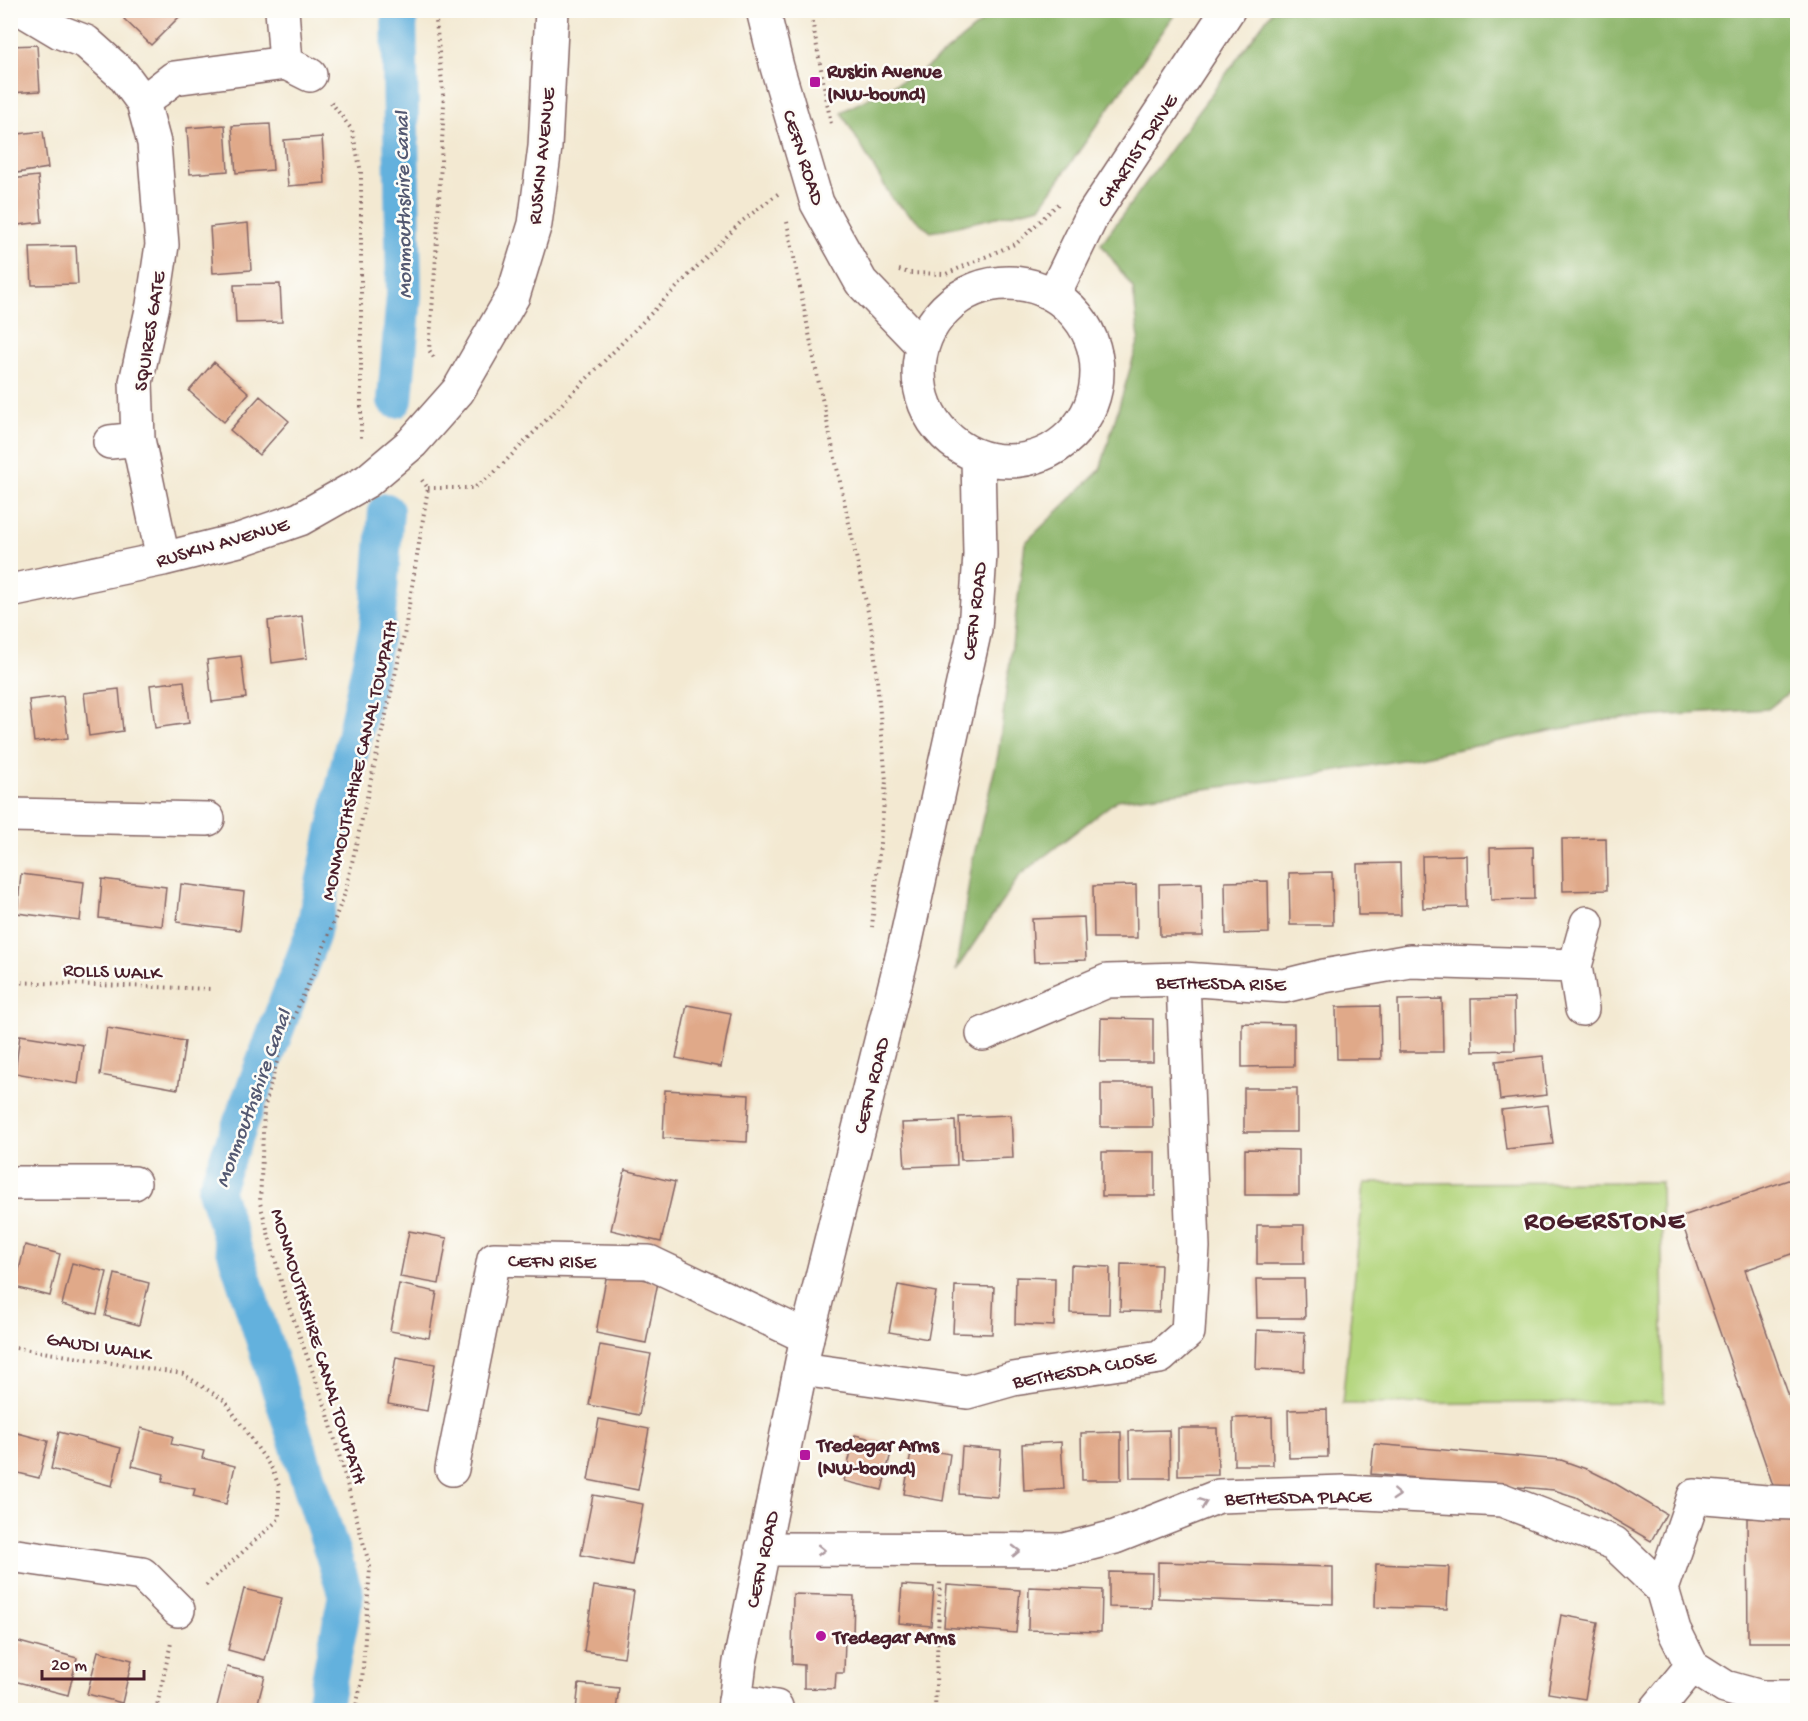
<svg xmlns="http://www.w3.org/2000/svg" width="1808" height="1721" font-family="'Gochi Hand',sans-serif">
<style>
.green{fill:#b3d57d;stroke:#7e7a54;stroke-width:1.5}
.forest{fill:#8eb66c;stroke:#6c6a4c;stroke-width:1.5}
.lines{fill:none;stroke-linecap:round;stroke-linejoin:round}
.canal{stroke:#63b1dd;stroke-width:36}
.building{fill:#e0a989}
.minor-casing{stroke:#856665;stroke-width:36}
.major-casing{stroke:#856665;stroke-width:36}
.path{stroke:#856665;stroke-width:4;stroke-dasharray:1.5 4.5;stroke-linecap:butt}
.minor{stroke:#fff;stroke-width:33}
.major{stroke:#fff;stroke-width:33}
.oneway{stroke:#ae9aa0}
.poi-dot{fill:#b5179e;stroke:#fdfcf7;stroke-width:2}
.labels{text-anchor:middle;stroke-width:5;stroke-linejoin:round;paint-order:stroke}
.poi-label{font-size:20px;font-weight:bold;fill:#4a1f2b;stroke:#fdfcf7;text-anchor:start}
.street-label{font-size:20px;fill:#4a1f2b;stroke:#fdfcf7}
.water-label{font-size:21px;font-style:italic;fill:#545972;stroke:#fdfcf7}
.district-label{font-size:26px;font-weight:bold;letter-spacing:1.5px;fill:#4a1f2b;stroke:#fdfcf7}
</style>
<rect width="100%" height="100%" fill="#fdfcf7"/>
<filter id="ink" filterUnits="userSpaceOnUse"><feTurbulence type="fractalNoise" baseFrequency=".0167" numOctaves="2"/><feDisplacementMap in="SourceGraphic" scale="12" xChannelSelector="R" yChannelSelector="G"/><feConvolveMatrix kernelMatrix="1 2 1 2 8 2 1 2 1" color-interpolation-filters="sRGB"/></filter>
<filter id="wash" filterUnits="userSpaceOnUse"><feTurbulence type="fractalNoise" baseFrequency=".008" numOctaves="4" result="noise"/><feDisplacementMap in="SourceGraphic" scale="24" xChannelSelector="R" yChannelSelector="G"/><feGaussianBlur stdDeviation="1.35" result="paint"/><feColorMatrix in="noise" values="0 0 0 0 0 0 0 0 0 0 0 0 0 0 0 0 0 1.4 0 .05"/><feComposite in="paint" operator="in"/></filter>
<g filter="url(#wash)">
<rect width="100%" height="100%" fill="#f3e9d2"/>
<path class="green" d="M 1661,1182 L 1664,1402 L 1342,1404 L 1364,1183 Z"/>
<path class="forest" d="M 1273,10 L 1797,11 L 1797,686 L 1768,709 L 1611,719 L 1419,757 L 1308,776 L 1117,800 L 1020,875 L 956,970 L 972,863 L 998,755 L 1025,543 L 1100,470 L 1139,339 L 1133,288 L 1101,244 Z
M 984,11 L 1177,11 L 1040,207 L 931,232 L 893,200 L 841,112 L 922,71 L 981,23 Z"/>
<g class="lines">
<path class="canal" d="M 395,400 L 404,295 L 399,10
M 323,1710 L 346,1595 L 215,1190 L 312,936 L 377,629 L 386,511"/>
</g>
<g id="blocks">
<path class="building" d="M 132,10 L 183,10 L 184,12 L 151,45 L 124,19 Z
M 37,45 L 40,91 L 10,93 L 10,46 Z
M 270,124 L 273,170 L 236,173 L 232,126 Z
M 225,125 L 228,171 L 190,174 L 187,128 Z
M 43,131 L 48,168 L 10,174 L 10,135 Z
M 322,137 L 325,183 L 288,186 L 284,140 Z
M 38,176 L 42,222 L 10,226 L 10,179 Z
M 248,223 L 251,270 L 213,273 L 210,227 Z
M 76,246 L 78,284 L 32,285 L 30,247 Z
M 280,284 L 282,322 L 236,323 L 234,285 Z
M 214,362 L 249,393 L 224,422 L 189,391 Z
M 260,396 L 289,421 L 259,455 L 230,430 Z
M 302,616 L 307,658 L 272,663 L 268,621 Z
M 241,656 L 246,698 L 212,702 L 207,660 Z
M 184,681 L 189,723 L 155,728 L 150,685 Z
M 119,689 L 123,731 L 89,736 L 84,693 Z
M 63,696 L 68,738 L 34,742 L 29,700 Z
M 1606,838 L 1607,890 L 1563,891 L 1562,839 Z
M 1533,847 L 1534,899 L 1491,900 L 1490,848 Z
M 1466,855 L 1467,907 L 1423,908 L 1422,856 Z
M 1400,863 L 1401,915 L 1358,915 L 1357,864 Z
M 1332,872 L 1333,925 L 1290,925 L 1289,873 Z
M 21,874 L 84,882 L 80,921 L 17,913 Z
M 102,879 L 166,887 L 162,926 L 99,918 Z
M 1268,881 L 1269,933 L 1226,934 L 1225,882 Z
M 1202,883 L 1203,936 L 1160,936 L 1159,884 Z
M 181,884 L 244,892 L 240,930 L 177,922 Z
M 1136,885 L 1137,938 L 1094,938 L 1093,886 Z
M 1084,917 L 1086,960 L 1034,962 L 1032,919 Z
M 1514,998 L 1515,1050 L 1472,1051 L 1471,999 Z
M 1442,999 L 1443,1052 L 1399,1052 L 1398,1000 Z
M 687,1005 L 731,1013 L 721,1067 L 676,1058 Z
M 1380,1006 L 1381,1059 L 1337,1059 L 1336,1007 Z
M 1101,1018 L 1153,1019 L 1153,1062 L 1100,1062 Z
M 1242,1023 L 1294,1024 L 1294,1066 L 1242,1067 Z
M 107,1028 L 185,1041 L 178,1089 L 100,1075 Z
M 20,1035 L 83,1045 L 78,1084 L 15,1073 Z
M 1543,1056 L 1547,1095 L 1500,1100 L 1496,1061 Z
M 1101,1084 L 1152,1084 L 1153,1127 L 1101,1127 Z
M 1244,1088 L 1297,1088 L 1297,1132 L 1244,1132 Z
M 665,1090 L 749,1095 L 747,1142 L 663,1138 Z
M 1548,1105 L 1553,1144 L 1506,1149 L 1501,1110 Z
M 1011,1115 L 1013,1158 L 961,1160 L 959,1117 Z
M 955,1121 L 957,1165 L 905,1167 L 902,1123 Z
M 1245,1149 L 1299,1150 L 1299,1195 L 1245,1195 Z
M 1102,1152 L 1155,1152 L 1155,1196 L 1102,1196 Z
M 625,1170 L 675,1182 L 661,1242 L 611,1230 Z
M 1797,1177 L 1797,1252 L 1745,1270 L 1792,1405 L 1797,1403 L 1797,1483 L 1775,1491 L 1680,1217 Z
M 1257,1225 L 1304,1225 L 1304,1264 L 1257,1264 Z
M 409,1231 L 447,1238 L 439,1284 L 400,1277 Z
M 25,1245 L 60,1254 L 50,1296 L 15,1287 Z
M 72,1263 L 107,1272 L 97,1314 L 62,1305 Z
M 1121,1264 L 1161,1265 L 1159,1312 L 1120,1311 Z
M 1071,1265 L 1110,1267 L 1109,1314 L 1070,1313 Z
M 607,1273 L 658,1282 L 646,1343 L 596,1333 Z
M 115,1274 L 149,1283 L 139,1325 L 105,1316 Z
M 1016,1277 L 1055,1278 L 1054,1326 L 1015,1324 Z
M 1256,1279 L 1304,1279 L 1305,1318 L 1257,1318 Z
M 399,1284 L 437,1292 L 429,1338 L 390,1331 Z
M 898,1285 L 936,1292 L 928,1339 L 889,1332 Z
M 955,1286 L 994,1287 L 992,1334 L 953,1333 Z
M 1257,1330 L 1305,1332 L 1304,1371 L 1256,1369 Z
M 600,1345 L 651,1354 L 639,1415 L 589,1405 Z
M 396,1357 L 435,1364 L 427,1411 L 388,1404 Z
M 1327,1409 L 1328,1457 L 1289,1458 L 1288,1410 Z
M 1272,1417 L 1273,1465 L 1234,1465 L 1233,1418 Z
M 599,1419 L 649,1429 L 638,1490 L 588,1480 Z
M 141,1428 L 173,1436 L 171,1444 L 204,1451 L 202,1458 L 235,1466 L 226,1504 L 193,1496 L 195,1489 L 162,1482 L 164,1474 L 132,1466 Z
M 1178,1428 L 1217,1428 L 1218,1475 L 1178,1476 Z
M 1169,1430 L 1170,1478 L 1130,1478 L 1129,1431 Z
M 10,1431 L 48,1441 L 39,1478 L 10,1471 Z
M 59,1432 L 121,1448 L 112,1486 L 51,1469 Z
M 1121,1432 L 1121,1480 L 1082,1480 L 1081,1433 Z
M 855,1435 L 893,1444 L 882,1490 L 844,1481 Z
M 1061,1442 L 1064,1489 L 1024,1491 L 1022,1444 Z
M 1374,1444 L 1561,1460 L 1589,1470 L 1611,1481 L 1666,1514 L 1651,1541 L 1576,1497 L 1554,1490 L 1371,1474 Z
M 912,1447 L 950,1454 L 943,1501 L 904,1494 Z
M 962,1447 L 1001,1450 L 998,1497 L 959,1494 Z
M 593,1495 L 643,1504 L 632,1565 L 581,1555 Z
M 1747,1518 L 1794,1518 L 1795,1578 L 1797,1578 L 1797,1642 L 1748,1642 Z
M 1158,1562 L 1333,1567 L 1333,1604 L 1158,1598 Z
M 1376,1564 L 1449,1567 L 1447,1609 L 1375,1607 Z
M 1109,1572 L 1152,1573 L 1151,1608 L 1109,1607 Z
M 902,1585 L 934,1587 L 931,1626 L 899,1623 Z
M 947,1585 L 1020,1590 L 1016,1633 L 944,1627 Z
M 594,1586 L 634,1592 L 624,1657 L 584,1651 Z
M 1029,1587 L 1102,1590 L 1101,1632 L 1028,1630 Z
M 244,1589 L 282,1598 L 265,1660 L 228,1650 Z
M 793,1594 L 854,1596 L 853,1636 L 845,1637 L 844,1673 L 836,1673 L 835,1689 L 804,1688 L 804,1665 L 792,1664 Z
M 1561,1615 L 1598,1622 L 1585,1699 L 1548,1693 Z
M 16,1641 L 77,1658 L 68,1695 L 10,1680 L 10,1662 Z
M 98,1651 L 132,1660 L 122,1703 L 87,1694 Z
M 227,1667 L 265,1676 L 256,1710 L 216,1710 Z
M 579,1684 L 619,1688 L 616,1710 L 576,1710 Z"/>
</g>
</g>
<g filter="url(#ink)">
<use href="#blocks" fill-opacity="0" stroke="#856665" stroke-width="1.5"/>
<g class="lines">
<g class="minor-casing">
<path id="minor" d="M 23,10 L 60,32 L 86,42 L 123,75 L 143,102 L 174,78 L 286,63 L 310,75
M 282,10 L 286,63
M 143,102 L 154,143 L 162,245 L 153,305 L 136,382 L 138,439 L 163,559
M 110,442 L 138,439
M 10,591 L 163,559 L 239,540 L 300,519 L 367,481 L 412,443 L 458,391 L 513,296 L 535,224 L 545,147 L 552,10
M 10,815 L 208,819
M 1582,1009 L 1575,966 L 1587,923
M 983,1034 L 1107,981 L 1183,979 L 1284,986 L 1324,976 L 1410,961 L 1575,966
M 10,1183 L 134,1183
M 801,1369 L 967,1392 L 1013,1379 L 1160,1357 L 1188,1332 L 1193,1247 L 1183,979
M 452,1469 L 494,1259 L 649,1262 L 807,1337
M 762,1549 L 1064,1550 L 1115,1537 L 1219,1496 L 1345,1492 L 1502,1500 L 1614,1543 L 1662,1589 L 1674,1630 L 1692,1666
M 10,1555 L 142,1574 L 178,1610
M 1662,1589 L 1694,1496 L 1766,1502 L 1798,1503
M 1692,1666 L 1725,1687 L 1761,1697 L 1798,1697
M 735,1701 L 776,1707
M 1656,1710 L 1692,1666"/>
</g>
<g class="major-casing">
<path id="major" d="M 763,10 L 777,67 L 817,203 L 861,282 L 922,345
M919 372a89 89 0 1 1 178 0a89 89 0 1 1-178 0Z
M 1054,294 L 1092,216 L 1228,10
M 734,1710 L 740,1662 L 807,1337 L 905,945 L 975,629 L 980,555 L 978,457"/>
</g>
<path class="path" d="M 435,10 L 444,104 L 436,257 L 429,350 L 436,361
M 808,10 L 813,25 L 831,124
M 331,102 L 352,130 L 361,172 L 361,440
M 787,222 L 819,384 L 873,635 L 886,781 L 872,927
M 899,270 L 909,273 L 946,274 L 1017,243 L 1060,202
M 428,488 L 474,488 L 493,474 L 741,222 L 779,193
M 10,982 L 212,989
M 10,1347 L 183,1374 L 225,1401 L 272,1469 L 279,1486 L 279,1519 L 203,1588
M 156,1710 L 171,1643
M 355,1710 L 362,1681 L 370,1567 L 327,1411 L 285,1296 L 260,1203 L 264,1109 L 282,1043 L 316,967 L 345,893 L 404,636 L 428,488 L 421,479
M 935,1710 L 940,1582"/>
<use href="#minor" class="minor"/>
<use href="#major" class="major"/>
</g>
<defs><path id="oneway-chevron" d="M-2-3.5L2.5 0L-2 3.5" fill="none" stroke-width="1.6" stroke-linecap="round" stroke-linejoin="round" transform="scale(1.5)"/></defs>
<g class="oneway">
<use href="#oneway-chevron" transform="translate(1396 1495) rotate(3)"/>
<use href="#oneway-chevron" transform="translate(1203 1503) rotate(-21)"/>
<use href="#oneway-chevron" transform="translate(821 1550) rotate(1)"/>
<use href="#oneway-chevron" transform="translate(1016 1551) rotate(-1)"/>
</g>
</g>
<g class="poi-dot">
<rect x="809" y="76" width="12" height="12" rx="3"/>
<rect x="799" y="1449" width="12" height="12" rx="3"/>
<circle cx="821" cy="1636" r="6"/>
</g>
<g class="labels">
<g class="poi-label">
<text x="827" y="77">Ruskin Avenue<tspan x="827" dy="23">(NW-bound)</tspan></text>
<text x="817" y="1451">Tredegar Arms<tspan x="817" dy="23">(NW-bound)</tspan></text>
<text x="833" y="1643">Tredegar Arms</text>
</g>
<g class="street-label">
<text transform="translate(1136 150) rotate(-57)" y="7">CHARTIST DRIVE</text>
<text transform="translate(540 156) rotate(-84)" y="7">RUSKIN AVENUE</text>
<text transform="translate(805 157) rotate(72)" y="7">CEFN ROAD</text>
<text transform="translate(148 331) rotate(-81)" y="7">SQUIRES GATE</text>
<text transform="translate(222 541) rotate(-16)" y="7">RUSKIN AVENUE</text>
<text transform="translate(973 611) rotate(-83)" y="7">CEFN ROAD</text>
<text transform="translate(358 760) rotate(-77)" y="7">MONMOUTHSHIRE CANAL TOWPATH</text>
<text transform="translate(112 970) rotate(2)" y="7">ROLLS WALK</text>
<text transform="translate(1221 982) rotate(1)" y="7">BETHESDA RISE</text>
<text transform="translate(870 1085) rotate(-76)" y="7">CEFN ROAD</text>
<text transform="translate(552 1260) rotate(1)" y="7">CEFN RISE</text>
<text transform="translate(99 1345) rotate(9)" y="7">GAUDI WALK</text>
<text transform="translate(320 1346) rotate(73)" y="7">MONMOUTHSHIRE CANAL TOWPATH</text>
<text transform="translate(1084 1368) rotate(-10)" y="7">BETHESDA CLOSE</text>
<text transform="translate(1298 1496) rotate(-1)" y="7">BETHESDA PLACE</text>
<text transform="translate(761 1559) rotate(-78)" y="7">CEFN ROAD</text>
</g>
<g class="water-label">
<text transform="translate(402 205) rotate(-91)" y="7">Monmouthshire Canal</text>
<text transform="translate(252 1098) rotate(-70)" y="7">Monmouthshire Canal</text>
</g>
<g class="district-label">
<text x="1605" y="1228">ROGERSTONE</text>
</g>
</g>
<rect width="1808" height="1721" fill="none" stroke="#fdfcf7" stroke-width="36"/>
<path d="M42 1670v9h102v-9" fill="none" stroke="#4a1f2b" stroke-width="3"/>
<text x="51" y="1670" font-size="18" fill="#4a1f2b" stroke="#fdfcf7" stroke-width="4.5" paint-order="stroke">20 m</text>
</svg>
